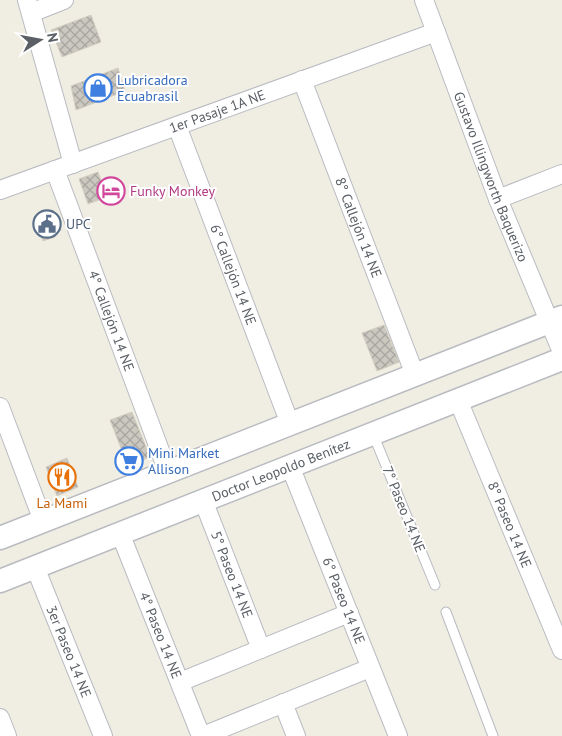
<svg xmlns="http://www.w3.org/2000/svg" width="562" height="736" font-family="'PT Sans',sans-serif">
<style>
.building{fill:url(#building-cross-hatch);stroke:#d5cfc1}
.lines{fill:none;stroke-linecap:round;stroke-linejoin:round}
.service-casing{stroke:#b8bcc1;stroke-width:11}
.minor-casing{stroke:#b8bcc1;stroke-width:20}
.tertiary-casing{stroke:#b8bcc1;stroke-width:25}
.service{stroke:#fff;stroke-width:9}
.minor{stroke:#fff;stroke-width:18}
.tertiary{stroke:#fff;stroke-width:22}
.labels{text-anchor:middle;stroke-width:4;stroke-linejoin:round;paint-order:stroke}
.shop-label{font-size:14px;fill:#366cbe;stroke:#fff;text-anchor:start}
.street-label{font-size:14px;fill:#5b6066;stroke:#fff}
.hotel-label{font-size:14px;fill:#b23c85;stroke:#fff;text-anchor:start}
.service-label{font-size:14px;fill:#4e5e75;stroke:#fff;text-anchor:start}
.food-label{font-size:14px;fill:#c56008;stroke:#fff}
</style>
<defs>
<pattern id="building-cross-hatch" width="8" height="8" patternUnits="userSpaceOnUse" patternTransform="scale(1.25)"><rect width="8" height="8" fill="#cbc8c0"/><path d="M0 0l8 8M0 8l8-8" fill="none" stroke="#a8a6a0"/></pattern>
</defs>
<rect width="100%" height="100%" fill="#f0ede3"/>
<path class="building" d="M 91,15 L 101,42 L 62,57 L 51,30 Z
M 118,68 L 125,91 L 76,110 L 71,86 Z
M 98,172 L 107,197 L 88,204 L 79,179 Z
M 53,210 L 61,230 L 53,233 L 55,237 L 43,241 L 34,217 Z
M 384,325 L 399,362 L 377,371 L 362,333 Z
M 132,412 L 150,457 L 128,466 L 110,420 Z
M 67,458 L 78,487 L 57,496 L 46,467 Z"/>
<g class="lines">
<g class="service-casing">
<path id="service" d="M 373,434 L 435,585
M 446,612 L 493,736"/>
</g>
<g class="minor-casing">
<g id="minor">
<path d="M 27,0 L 73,164"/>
<path id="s1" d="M 424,0 L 498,199 L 562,352"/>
<path d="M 31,13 L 64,0"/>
<path id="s2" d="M 302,80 L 415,375"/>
<path id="s3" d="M 177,126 L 290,424"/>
<path id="s4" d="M 55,170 L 168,472"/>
<path id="s5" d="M 0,190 L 436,32"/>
<path d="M 498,199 L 562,174"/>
<path id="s6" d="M 458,400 L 562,650"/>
<path d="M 0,407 L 43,521"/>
<path id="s7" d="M 290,466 L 398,736"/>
<path id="s8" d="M 203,500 L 261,649"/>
<path id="s9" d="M 120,533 L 201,736"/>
<path id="s10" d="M 35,567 L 103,736"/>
<path d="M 180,682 L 349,613"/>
<path d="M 283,703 L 296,736"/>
<path d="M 0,718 L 7,736"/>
<path d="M 203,736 L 370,668"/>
</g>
</g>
<g class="tertiary-casing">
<g id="tertiary">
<path d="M 0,538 L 562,317"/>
<path id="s11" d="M 0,581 L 562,359"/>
</g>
</g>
<use href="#service" class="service"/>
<use href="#minor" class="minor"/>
<use href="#tertiary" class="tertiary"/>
</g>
<defs>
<g id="shop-ring" transform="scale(1.4375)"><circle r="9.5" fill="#fff" stroke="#3f7fe0" stroke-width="1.5"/><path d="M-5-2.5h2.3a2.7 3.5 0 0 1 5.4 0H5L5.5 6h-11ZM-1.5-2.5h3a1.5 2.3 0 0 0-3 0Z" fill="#3f7fe0"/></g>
<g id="hotel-ring" transform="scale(1.4375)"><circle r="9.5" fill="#fff" stroke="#d1479c" stroke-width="1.5"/><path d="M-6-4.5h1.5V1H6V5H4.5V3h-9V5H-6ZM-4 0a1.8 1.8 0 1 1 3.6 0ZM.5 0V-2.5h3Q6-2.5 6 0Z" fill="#d1479c"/></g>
<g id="civic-ring" transform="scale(1.4375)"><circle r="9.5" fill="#fff" stroke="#5c6f8a" stroke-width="1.5"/><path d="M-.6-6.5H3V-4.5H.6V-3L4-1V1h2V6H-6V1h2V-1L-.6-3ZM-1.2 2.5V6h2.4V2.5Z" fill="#5c6f8a"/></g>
<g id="supermarket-ring" transform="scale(1.4375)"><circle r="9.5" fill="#fff" stroke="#3f7fe0" stroke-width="1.5"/><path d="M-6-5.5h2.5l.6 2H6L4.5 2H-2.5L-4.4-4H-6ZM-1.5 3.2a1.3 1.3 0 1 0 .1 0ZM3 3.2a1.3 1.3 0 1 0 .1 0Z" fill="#3f7fe0"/></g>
<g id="restaurant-ring" transform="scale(1.4375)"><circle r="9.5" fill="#fff" stroke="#e8710a" stroke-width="1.5"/><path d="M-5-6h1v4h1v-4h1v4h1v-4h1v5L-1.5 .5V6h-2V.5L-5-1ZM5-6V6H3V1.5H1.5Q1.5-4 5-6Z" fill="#e8710a"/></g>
</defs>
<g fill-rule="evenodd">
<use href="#shop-ring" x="98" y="88"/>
<use href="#hotel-ring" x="111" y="191"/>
<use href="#civic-ring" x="47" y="224"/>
<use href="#supermarket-ring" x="129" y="461"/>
<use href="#restaurant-ring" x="62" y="477"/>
</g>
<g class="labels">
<g class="shop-label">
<text x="117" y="85">Lubricadora<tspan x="117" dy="16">Ecuabrasil</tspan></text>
<text x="148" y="458">Mini Market<tspan x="148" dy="16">Allison</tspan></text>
</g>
<g class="street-label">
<text dy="5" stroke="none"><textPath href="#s5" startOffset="231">1er Pasaje 1A NE</textPath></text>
<text dy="5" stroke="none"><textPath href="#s1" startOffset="189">Gustavo Illingworth Baquerizo</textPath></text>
<text dy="5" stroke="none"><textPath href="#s2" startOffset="158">8° Callejón 14 NE</textPath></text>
<text dy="5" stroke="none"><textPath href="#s3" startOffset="159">6° Callejón 14 NE</textPath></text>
<text dy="5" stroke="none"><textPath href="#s4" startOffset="161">4° Callejón 14 NE</textPath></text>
<text dy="5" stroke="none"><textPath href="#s11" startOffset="302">Doctor Leopoldo Benítez</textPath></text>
<text transform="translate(404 509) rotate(68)" y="5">7° Paseo 14 NE</text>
<text dy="5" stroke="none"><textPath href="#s6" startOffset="135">8° Paseo 14 NE</textPath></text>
<text dy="5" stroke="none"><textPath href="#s8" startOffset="80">5° Paseo 14 NE</textPath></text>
<text dy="5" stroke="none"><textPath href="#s7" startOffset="145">6° Paseo 14 NE</textPath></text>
<text dy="5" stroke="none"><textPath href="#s9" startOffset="110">4° Paseo 14 NE</textPath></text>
<text dy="5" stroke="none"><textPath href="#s10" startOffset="91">3er Paseo 14 NE</textPath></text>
</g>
<g class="hotel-label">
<text x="130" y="196">Funky Monkey</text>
</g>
<g class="service-label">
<text x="66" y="229">UPC</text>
</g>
<g class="food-label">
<text x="62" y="508">La Mami</text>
</g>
</g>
<g transform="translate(40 40) rotate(79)" stroke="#ffffff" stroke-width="4" paint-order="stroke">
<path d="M0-4L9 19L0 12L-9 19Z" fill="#5b6066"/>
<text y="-8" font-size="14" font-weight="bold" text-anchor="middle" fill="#5b6066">N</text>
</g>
</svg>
